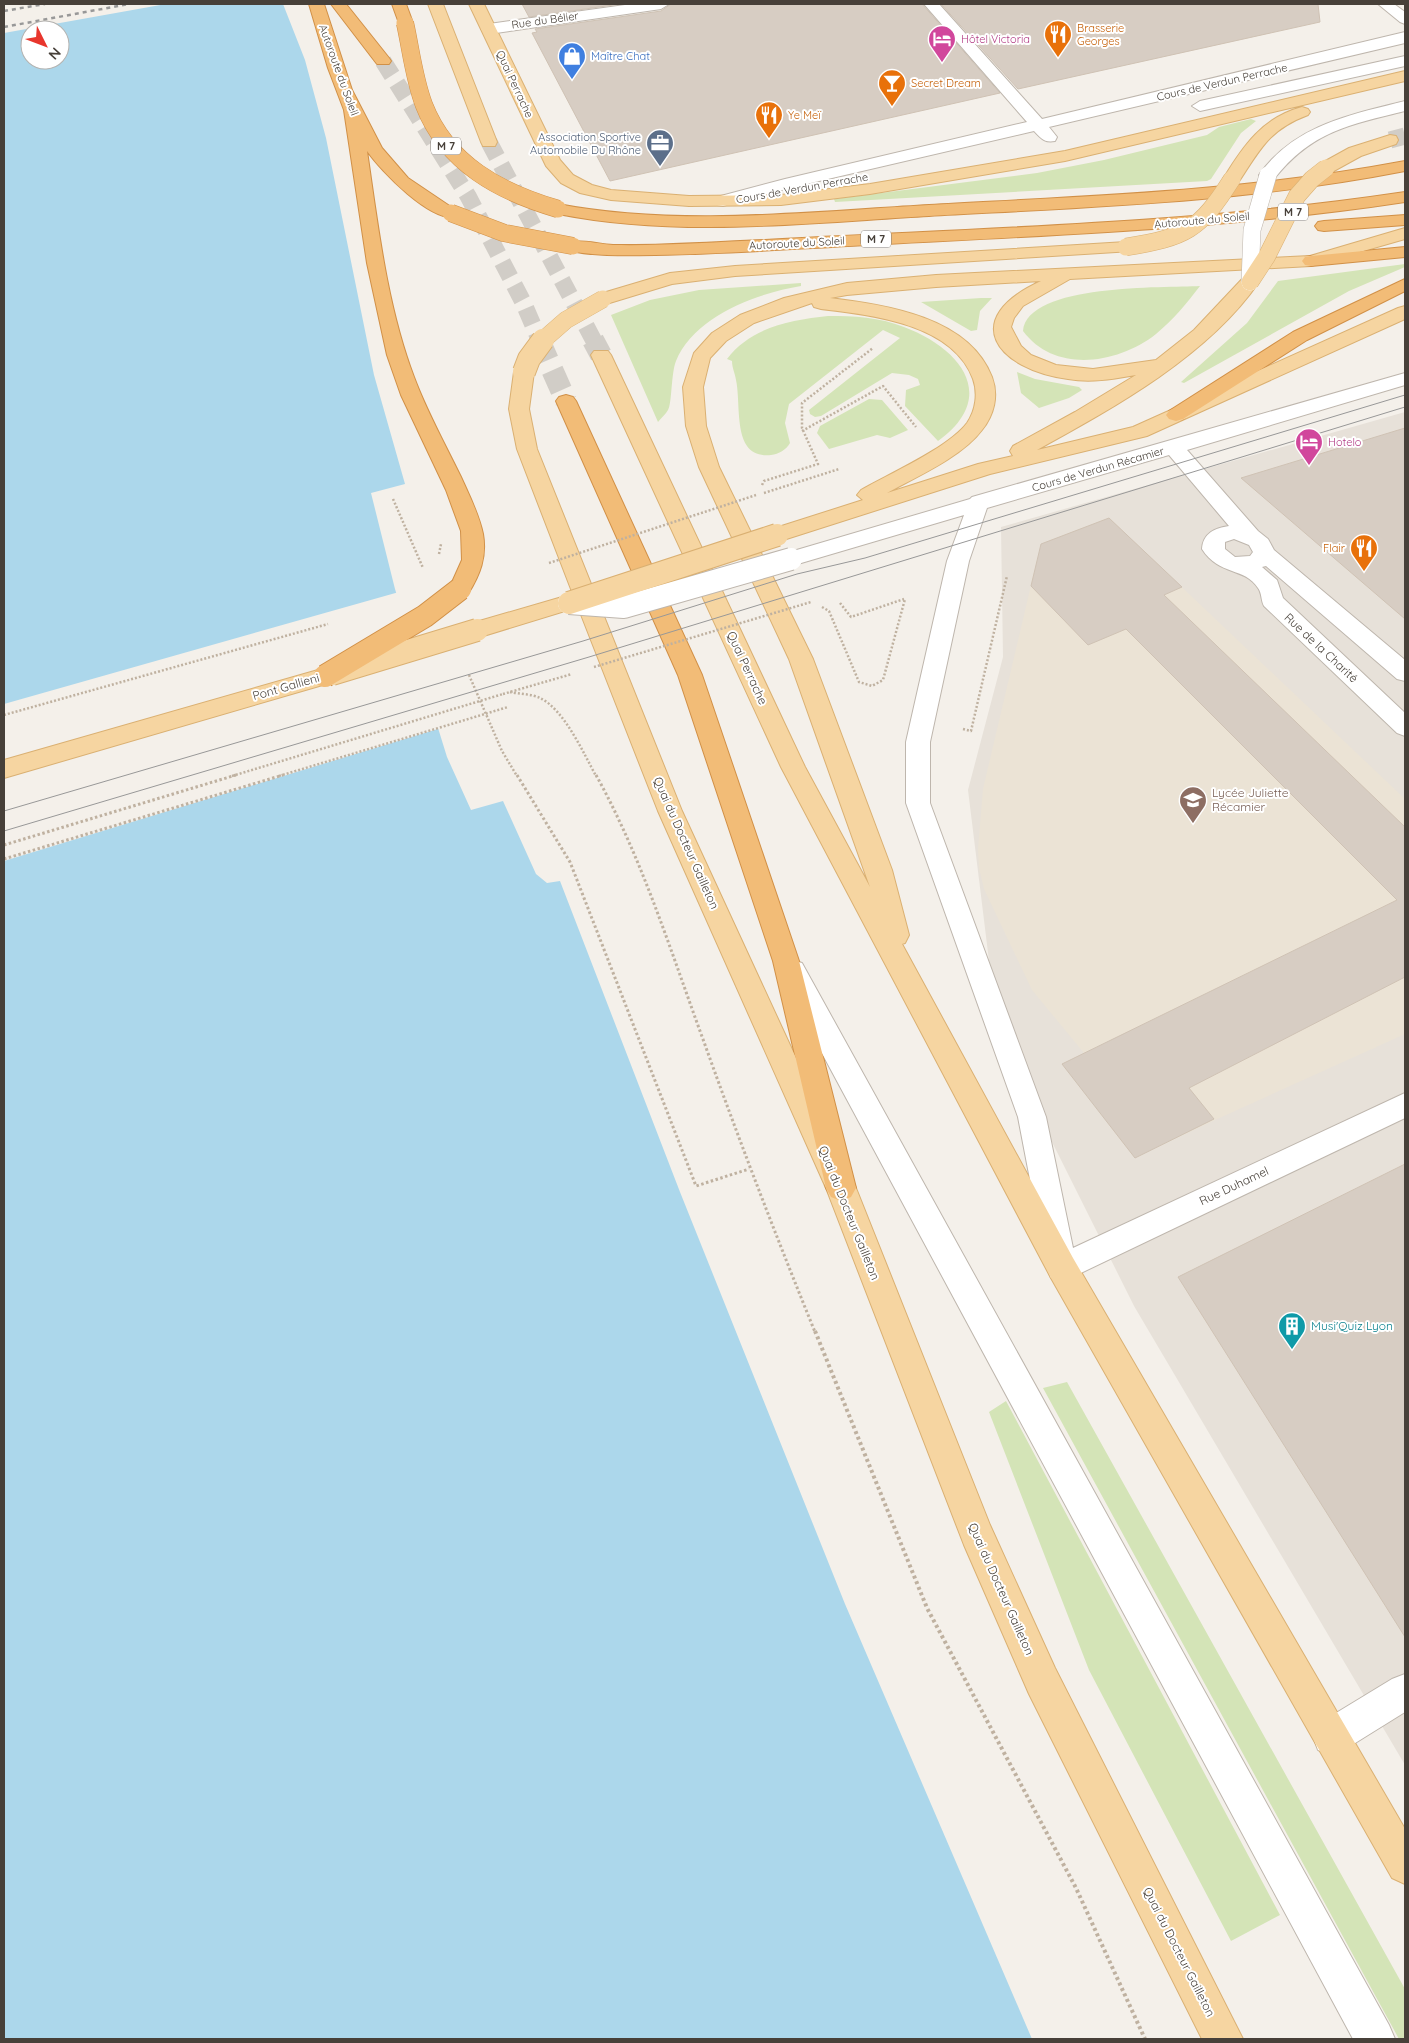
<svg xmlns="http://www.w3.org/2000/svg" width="1409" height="2043" font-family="Quicksand,sans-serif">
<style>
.residential{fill:#e7e1d9}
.education{fill:#ebe3d5}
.green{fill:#d4e4b7}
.water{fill:#acd7eb;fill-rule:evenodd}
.pier{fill:#f4f0ea}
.building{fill:#d7cdc3;stroke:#cfc2b4}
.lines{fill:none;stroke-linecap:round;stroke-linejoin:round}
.major-tunnel-far1{stroke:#d1cdc7;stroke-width:17;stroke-dasharray:17 9;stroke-linecap:butt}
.major-tunnel{stroke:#d1cdc7;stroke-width:22;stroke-dasharray:22 11;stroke-linecap:butt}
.highway-tunnel-far1{stroke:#d1cdc7;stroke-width:17;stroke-dasharray:17 9;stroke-linecap:butt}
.highway-tunnel{stroke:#d1cdc7;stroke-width:22;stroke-dasharray:22 11;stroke-linecap:butt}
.minor-casing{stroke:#beb6ad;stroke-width:2}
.major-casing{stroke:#dab072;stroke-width:2}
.highway-casing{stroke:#d19047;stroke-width:2}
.path-far2{stroke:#bfb1a0;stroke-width:2.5;stroke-dasharray:2 2;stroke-linecap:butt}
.path-far1{stroke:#bfb1a0;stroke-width:3;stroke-dasharray:2.5 2.5;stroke-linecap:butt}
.path{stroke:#bfb1a0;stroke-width:4;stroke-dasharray:3 3;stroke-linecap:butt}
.minor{fill:#fff;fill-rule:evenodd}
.major{fill:#f6d5a1;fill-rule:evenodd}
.highway{fill:#f2bc77;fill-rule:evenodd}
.tram{stroke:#989898;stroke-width:1}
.rail{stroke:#989898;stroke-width:2.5;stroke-dasharray:4 4;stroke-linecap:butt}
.minor-bridge-far1-casing{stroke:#beb6ad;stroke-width:18;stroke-linecap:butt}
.minor-bridge-casing{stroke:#beb6ad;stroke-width:24;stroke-linecap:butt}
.major-bridge-far1-casing{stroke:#dab072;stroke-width:18;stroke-linecap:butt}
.major-bridge-casing{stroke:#dab072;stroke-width:24;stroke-linecap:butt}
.highway-bridge-far1-casing{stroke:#d19047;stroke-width:18;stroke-linecap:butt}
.highway-bridge-casing{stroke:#d19047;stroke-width:24;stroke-linecap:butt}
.path-bridge-far1{stroke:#bfb1a0;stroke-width:2.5;stroke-dasharray:2 2;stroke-linecap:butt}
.path-bridge{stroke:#bfb1a0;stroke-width:3;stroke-dasharray:2.5 2.5;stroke-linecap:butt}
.minor-bridge-far1{stroke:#fff;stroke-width:17}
.minor-bridge{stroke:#fff;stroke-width:22}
.major-bridge-far1{stroke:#f6d5a1;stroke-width:17}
.major-bridge{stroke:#f6d5a1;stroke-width:22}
.highway-bridge-far1{stroke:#f2bc77;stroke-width:17}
.highway-bridge{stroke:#f2bc77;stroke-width:22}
.labels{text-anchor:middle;stroke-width:4;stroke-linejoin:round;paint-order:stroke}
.far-street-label{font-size:11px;fill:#474039;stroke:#fff}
.far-food-label{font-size:11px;fill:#c56008;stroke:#fff;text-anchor:start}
.far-hotel-label{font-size:11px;fill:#b23c85;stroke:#fff;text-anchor:start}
.far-shop-label{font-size:11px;fill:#366cbe;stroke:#fff;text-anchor:start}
.far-service-label{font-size:11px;fill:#4e5e75;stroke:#fff;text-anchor:end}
.shield{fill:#fff;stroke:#7e7974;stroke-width:1}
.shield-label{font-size:11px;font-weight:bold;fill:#474039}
.street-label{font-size:12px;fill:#474039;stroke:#fff}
.education-label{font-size:12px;fill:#785e54;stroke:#fff;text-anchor:start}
.culture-label{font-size:12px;fill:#0d838f;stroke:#fff;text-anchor:start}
</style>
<rect width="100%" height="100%" fill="#f4f0ea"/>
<path class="residential" d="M 1405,412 L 1405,1765 L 1134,1306 L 998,1034 L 968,790 L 1003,657 L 1001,527 Z"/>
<path class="education" d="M 1109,518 L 1405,799 L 1405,1034 L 1215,1120 L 1135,1158 L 1063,1065 L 1084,1053 L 1032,990 L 984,889 L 979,868 L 978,849 L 983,789 L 1036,564 L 1054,557 L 1041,544 Z"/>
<path class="green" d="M 1251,119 L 1256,121 L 1241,133 L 1211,179 L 1207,181 L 835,202 L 834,199 L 1037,173 L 1104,160 L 1207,135 L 1219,127 Z
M 1405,264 L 1405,267 L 1349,291 L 1184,383 L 1181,382 L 1247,323 L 1278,281 Z
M 801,283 L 801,286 C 758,293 694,316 676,361 C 671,373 672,404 668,410 C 666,414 661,418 658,422 L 611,315 L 650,300 L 699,290 Z
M 1200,286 C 1187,303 1173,320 1156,334 C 1118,364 1055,374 1023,331 C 1028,283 1164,288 1200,286 Z
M 981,298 L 992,298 L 980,311 L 977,330 L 971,331 L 921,302 Z
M 828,316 C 854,316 879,317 904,327 C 960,348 1000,396 938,441 L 905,406 L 906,390 L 920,385 L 918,379 L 909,375 L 892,373 L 821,416 L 815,417 L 810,414 L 809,410 L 900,338 L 883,330 L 789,404 L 785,423 L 790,443 C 786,450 779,454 771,455 C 762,456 752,454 747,446 C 736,430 740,398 736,380 C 735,373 732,368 732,361 L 727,359 C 751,327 791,320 828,316 Z
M 1017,372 L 1035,379 L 1079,387 L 1082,390 L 1069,398 L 1039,408 L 1021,393 Z
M 869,399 L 882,400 L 908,430 L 890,438 L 877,435 L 829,449 L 817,433 L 820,426 Z
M 1067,1382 L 1405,1989 L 1405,2039 L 1399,2039 L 1043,1388 Z
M 1006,1401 L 1280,1915 L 1231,1941 L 1089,1670 L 989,1412 Z"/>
<path class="water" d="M 4,4 L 283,4 L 305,60 L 326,138 L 374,375 L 405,484 L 371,493 L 395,589 L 447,757 L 471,810 L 503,801 L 536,874 L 547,883 L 560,881 L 680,1192 L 845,1604 L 1032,2039 L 4,2039 ZM 30,30 L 60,30 L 60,60 L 30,60 Z"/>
<path class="pier" d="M 4,4 L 166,4 L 4,33 Z
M 399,592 L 441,728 L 4,861 L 4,704 Z"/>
<path class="building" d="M 522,4 L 620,4 L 529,17 Z
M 671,4 L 922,4 L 1000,93 L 610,181 L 532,33 L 537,32 L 535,29 L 661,11 Z
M 941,4 L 1318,4 L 1320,22 L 1018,89 Z
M 1405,428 L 1405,619 L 1241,478 Z
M 1109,518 L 1182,587 L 1164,595 L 1405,827 L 1405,977 L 1189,1088 L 1214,1119 L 1135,1158 L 1062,1064 L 1397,900 L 1126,629 L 1088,645 L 1031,586 L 1041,544 Z
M 1405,1164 L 1405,1637 L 1178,1277 Z"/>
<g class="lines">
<path class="major-tunnel-far1" d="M 1390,140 L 1405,136
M 489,142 L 594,341"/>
<path class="major-tunnel" d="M 593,340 L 601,355"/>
<path class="highway-tunnel-far1" d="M 383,61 L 468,196 L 523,302 L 540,341"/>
<path class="highway-tunnel" d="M 539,340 L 566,401"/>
<g class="minor-casing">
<path id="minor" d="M 632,4 L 669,4 L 661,9 L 489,34 L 481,29 L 489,24 Z
M 924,4 L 939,4 L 1042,119 L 1405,32 L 1405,43 L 1049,127 L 1057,137 L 1055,141 C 1044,143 1041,138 1034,131 L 789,188 L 723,206 L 717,205 L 714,201 L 717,197 L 785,179 L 1027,122 Z
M 1378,4 L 1394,4 L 1405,12 L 1405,24 L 1400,22 Z
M 1405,56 L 1405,66 L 1200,111 L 1192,106 L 1200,101 Z
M 1405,101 L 1405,111 C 1349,125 1312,131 1274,179 L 1262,179 L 1259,175 C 1294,125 1350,115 1405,101 Z
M 1405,373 L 1405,385 L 1187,450 L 1258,531 L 1268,539 L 1274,550 L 1405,660 L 1405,681 L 1397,679 L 1266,566 L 1262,567 L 1277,580 L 1283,598 L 1405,713 L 1405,736 L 1397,733 L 1264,606 C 1261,601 1262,593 1258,588 C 1245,567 1219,576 1202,549 C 1203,533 1215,528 1229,526 L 1169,455 L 987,508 L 969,561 L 930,742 L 930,803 L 1046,1117 L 1073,1248 L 1405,1093 L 1405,1118 L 1062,1282 L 1051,1278 L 1047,1268 L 1018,1117 L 906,803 L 906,742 L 947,561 L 964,515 L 791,566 L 783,564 L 780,559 L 783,554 L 970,499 L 972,497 ZM 1234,539 L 1249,545 L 1253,552 L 1250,556 L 1235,557 L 1225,549 L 1225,542 Z
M 792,960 L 802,963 L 1389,2025 L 1395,2039 L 1353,2039 L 782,979 L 779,971 L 782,963 Z
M 1405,1674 L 1405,1712 L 1344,1750 L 1331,1755 L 1318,1750 L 1313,1737 L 1318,1724 L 1392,1679 Z"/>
</g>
<g class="major-casing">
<path id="major" d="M 428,4 L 443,4 L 497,142 L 495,146 L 483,146 L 481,142 Z
M 469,4 L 484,4 L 560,160 L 573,175 L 592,185 L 611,190 L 689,196 L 781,195 L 870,184 L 1065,151 L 1405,71 L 1405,81 L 1065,161 L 870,194 L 781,205 L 689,206 L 611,200 L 580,193 L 561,183 L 546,166 Z
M 1302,107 L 1308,109 L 1310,112 L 1308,115 C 1268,130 1260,150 1238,183 L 1226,183 L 1223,179 C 1243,146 1263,117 1302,107 Z
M 1390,135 L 1396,136 L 1398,140 L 1396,144 L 1361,156 L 1332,172 L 1320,172 L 1317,168 L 1320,164 L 1349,148 Z
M 1405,228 L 1405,239 L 1311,266 L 1070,279 L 1023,306 L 1014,318 L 1011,327 L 1021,346 L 1031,355 L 1056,365 L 1093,369 L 1156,360 L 1194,330 L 1243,278 L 1257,278 L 1259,282 C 1208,356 1115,407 1037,450 L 1133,427 L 1398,308 L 1405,306 L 1405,319 L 1147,436 L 990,474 L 777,542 L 769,540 L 766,535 L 769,530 L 863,500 L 857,495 L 861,490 C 889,474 948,448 967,423 C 976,410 978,393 973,379 C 953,324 872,315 821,309 L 814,307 L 812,303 L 754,323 L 726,341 L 710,358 L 703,387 L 706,426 L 719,467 L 813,659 L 892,870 L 909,935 L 905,943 L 902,944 L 1073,1258 L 1405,1829 L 1405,1884 L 1392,1878 L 1051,1278 L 781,767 L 591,355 L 594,351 L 608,351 L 611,355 L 805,767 L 870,887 L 789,659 L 699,467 L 686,426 L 683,387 L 694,353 L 712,333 L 740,315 L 784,298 L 847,283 L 936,275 L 1310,256 ZM 1041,281 C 958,319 996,369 1068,379 C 1091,383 1113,379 1136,375 L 1075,412 L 1013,446 L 1010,451 L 1013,456 L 978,464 L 887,493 C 916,477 962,457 982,430 C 994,415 999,396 992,377 C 969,317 887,305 830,298 L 847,295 L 936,287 Z
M 1126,242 L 1132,243 L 1135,247 L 1132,251 L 735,276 L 672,284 L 603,305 L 596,303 L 594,299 L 596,295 L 670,273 L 735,266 Z
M 524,366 L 531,368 L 534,372 L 529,409 L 537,449 L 682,811 L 856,1188 L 990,1525 L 1055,1668 L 1243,2039 L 1202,2039 L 1029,1694 L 964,1545 L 826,1188 L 658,811 L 578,607 L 477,638 L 469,636 L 466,630 L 469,624 L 569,595 L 574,597 L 517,449 L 509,409 L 514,372 L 517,368 Z
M 325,668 L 333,670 L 337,676 L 333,682 L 4,778 L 4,760 Z"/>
</g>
<g class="highway-casing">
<path id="highway" d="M 309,4 L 324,4 L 352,90 L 382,148 L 408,178 L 460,213 L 457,217 C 431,223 381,171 367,151 C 378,226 387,306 414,377 C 427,412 445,444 461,477 C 469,495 479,514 483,534 C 487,557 480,575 468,594 L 460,597 L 452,594 L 449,589 L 462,560 L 461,531 L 446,490 L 401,395 L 387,355 L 367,263 L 344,110 L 328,68 Z
M 331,4 L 346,4 L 389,58 L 391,61 L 389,64 L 377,64 Z
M 392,4 L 406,4 L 413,23 L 410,26 L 400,26 Z
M 1405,161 L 1405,171 C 1248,202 1089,207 929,216 C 806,223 679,238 558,214 L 552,213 L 549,209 L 552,205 L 558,204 C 679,227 806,212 929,205 C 1089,196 1247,191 1405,161 Z
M 1405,192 L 1405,202 C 1216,231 1023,236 832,247 C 773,250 714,254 655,255 C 626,255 595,257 567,250 L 564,246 L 567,242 C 581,239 598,244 613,245 C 663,246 714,242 765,240 C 978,228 1193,224 1405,192 Z
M 1405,215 L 1405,225 L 1324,231 L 1318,230 L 1315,226 L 1318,222 L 1324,221 Z
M 1405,247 L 1405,257 L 1311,266 L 1305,265 L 1302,261 L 1305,257 L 1311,256 Z
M 1405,279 L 1405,291 L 1307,340 L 1183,419 L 1176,421 L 1169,419 L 1166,415 L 1169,411 L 1293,332 Z
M 566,395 L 573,397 L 576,401 L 702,675 L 799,961 L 856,1188 L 851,1197 L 841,1201 L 831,1197 L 826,1188 L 773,961 L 678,675 L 556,401 L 559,397 Z"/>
</g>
<path class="path-far2" d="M 802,431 L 883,386 L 916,427
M 762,485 L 764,481 L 818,464 L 802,428 L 802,403 L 873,348
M 764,493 L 839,469
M 393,499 L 423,568
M 840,603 L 851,617 L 904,599
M 822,607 L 829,611 L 859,682 L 872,686 L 883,680 L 905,599
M 469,675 L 502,751 L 517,776
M 510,692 C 519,694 532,694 540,698 C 564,709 584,754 596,776
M 503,694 L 572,674
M 963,729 L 971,731 L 1007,576"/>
<path class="path-far1" d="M 517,775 L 570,862 L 696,1186 L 749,1169
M 596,775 C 642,858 671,952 704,1042 C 739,1140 776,1236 815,1332"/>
<path class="path" d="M 815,1331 L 927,1608 L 1076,1888 L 1145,2039"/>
<use href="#minor" class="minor"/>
<use href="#major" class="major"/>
<use href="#highway" class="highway"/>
<path class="tram" d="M 4,811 L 583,641 L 797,574 L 865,558 L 1405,395
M 4,831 L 589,657 L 1405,407"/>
<path class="rail" d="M 4,11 L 45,4
M 4,27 L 129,4"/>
<g class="minor-bridge-far1-casing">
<path id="minor-bridge-far1" d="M 1250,282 L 1252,230 L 1268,175"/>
</g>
<g class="minor-bridge-casing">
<path id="minor-bridge" d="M 569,603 L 624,607 L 791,559"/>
</g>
<g class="major-bridge-far1-casing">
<path id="major-bridge-far1" d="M 1126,247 C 1186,237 1199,231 1232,179
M 1250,282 L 1267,256 L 1297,196 L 1312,179 L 1326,168
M 542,341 L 566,320 L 603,299"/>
</g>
<g class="major-bridge-casing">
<path id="major-bridge" d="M 524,372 L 529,359 L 543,340
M 569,603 L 777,535
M 332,674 L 477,630"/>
</g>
<g class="highway-bridge-far1-casing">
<path id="highway-bridge-far1" d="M 405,23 C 411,50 414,79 424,105 C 447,164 500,192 558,209
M 451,213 L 504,233 L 573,246"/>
</g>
<g class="highway-bridge-casing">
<path id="highway-bridge" d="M 325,676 L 425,616 L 460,589"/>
</g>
<path class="path-bridge-far1" d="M 439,554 L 441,544
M 549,563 L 756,495
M 594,667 L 811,602
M 4,715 L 328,624
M 232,776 L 503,694
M 279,776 L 508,707"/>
<path class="path-bridge" d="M 4,845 L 236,775
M 4,859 L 283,775"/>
<use href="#minor-bridge-far1" class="minor-bridge-far1"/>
<use href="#minor-bridge" class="minor-bridge"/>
<use href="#major-bridge-far1" class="major-bridge-far1"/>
<use href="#major-bridge" class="major-bridge"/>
<use href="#highway-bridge-far1" class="highway-bridge-far1"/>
<use href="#highway-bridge" class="highway-bridge"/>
</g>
<defs>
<g id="restaurant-pin" transform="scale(1.4375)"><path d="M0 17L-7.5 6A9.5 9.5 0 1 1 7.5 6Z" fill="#e8710a" stroke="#fff"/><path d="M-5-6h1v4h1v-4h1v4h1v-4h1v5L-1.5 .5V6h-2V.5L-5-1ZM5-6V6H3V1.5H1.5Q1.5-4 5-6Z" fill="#fff"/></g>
<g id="hotel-pin" transform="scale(1.4375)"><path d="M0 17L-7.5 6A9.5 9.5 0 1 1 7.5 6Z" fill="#d1479c" stroke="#fff"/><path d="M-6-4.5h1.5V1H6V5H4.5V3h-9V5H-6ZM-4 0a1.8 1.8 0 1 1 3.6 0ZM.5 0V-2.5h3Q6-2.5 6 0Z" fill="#fff"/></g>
<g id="shop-pin" transform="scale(1.4375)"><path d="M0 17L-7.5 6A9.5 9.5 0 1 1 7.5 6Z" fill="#3f7fe0" stroke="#fff"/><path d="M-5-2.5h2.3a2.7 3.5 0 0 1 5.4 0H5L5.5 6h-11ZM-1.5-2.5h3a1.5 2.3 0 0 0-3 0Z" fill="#fff"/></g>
<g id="bar-pin" transform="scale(1.4375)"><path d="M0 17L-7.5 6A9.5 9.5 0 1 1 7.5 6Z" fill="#e8710a" stroke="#fff"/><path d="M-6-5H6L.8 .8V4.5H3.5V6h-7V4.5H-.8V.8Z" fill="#fff"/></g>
<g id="office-pin" transform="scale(1.4375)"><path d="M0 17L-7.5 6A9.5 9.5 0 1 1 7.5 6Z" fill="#5c6f8a" stroke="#fff"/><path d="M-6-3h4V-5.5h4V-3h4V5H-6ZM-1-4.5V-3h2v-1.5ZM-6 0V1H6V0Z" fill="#fff"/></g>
<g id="school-pin" transform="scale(1.4375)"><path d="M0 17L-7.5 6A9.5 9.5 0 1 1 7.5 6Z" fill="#8d6e63" stroke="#fff"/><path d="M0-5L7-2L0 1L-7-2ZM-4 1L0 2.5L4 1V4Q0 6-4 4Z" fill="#fff"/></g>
<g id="building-pin" transform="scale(1.4375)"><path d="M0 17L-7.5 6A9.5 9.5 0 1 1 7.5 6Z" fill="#0f9aa8" stroke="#fff"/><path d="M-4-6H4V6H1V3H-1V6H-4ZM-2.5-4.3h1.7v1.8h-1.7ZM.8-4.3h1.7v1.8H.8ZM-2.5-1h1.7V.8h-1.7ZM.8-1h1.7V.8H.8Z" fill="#fff"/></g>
</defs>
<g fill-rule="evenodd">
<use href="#restaurant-pin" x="1058" y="34"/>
<use href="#hotel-pin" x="942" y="39"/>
<use href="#shop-pin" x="572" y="56"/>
<use href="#bar-pin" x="892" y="83"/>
<use href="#restaurant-pin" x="769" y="115"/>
<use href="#office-pin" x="660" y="143"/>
<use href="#hotel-pin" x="1309" y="442"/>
<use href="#restaurant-pin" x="1364" y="548"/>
<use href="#school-pin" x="1193" y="800"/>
<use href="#building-pin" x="1292" y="1326"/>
</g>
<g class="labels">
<g class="far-street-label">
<text transform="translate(545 20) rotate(-8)" y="4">Rue du Bélier</text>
<text transform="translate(339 70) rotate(70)" y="4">Autoroute du Soleil</text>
<text transform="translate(1222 82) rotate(-13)" y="4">Cours de Verdun Perrache</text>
<text transform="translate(515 84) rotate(65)" y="4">Quai Perrache</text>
<text transform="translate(802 188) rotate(-10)" y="4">Cours de Verdun Perrache</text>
<text transform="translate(1202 220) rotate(-5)" y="4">Autoroute du Soleil</text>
<text transform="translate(797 243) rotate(-3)" y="4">Autoroute du Soleil</text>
<text transform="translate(1098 469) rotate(-16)" y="4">Cours de Verdun Récamier</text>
</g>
<g class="far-food-label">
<text x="1077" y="32">Brasserie<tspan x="1077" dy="13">Georges</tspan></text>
<text x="911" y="87">Secret Dream</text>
<text x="788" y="119">Ye Meï</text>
<text x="1345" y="552" text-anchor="end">Flair</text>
</g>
<g class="far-hotel-label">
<text x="961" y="43">Hôtel Victoria</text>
<text x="1328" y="446">Hotelo</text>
</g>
<g class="far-shop-label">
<text x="591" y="60">Maître Chat</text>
</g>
<g class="far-service-label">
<text x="641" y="141">Association Sportive<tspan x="641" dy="13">Automobile Du Rhône</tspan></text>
</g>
<g class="shield">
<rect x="431" y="137.5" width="30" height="17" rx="4"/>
<rect x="1278" y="203.5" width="30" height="17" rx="4"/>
<rect x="861" y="230.5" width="30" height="17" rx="4"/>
</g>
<g class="shield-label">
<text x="446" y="150">M 7</text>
<text x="1293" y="216">M 7</text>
<text x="876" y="243">M 7</text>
</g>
<g class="street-label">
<text transform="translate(1321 648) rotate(43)" y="4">Rue de la Charité</text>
<text transform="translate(747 668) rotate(65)" y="4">Quai Perrache</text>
<text transform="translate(286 687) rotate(-16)" y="4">Pont Gallieni</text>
<text transform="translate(686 843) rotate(66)" y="4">Quai du Docteur Gailleton</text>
<text transform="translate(1234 1186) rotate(-25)" y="4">Rue Duhamel</text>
<text transform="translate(849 1213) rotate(68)" y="4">Quai du Docteur Gailleton</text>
<text transform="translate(1001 1589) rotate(66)" y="4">Quai du Docteur Gailleton</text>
<text transform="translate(1179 1952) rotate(63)" y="4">Quai du Docteur Gailleton</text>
</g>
<g class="education-label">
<text x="1212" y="797">Lycée Juliette<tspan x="1212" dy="14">Récamier</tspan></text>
</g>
<g class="culture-label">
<text x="1311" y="1330">Musi'Quiz Lyon</text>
</g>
</g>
<rect width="1409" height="2043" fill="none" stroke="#474039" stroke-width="10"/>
<g transform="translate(45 45) rotate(132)"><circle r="24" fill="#ffffff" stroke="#b5b3b0"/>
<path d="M0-4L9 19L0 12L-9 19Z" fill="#e8362d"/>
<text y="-8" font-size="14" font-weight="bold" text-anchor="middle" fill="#474039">N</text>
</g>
</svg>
